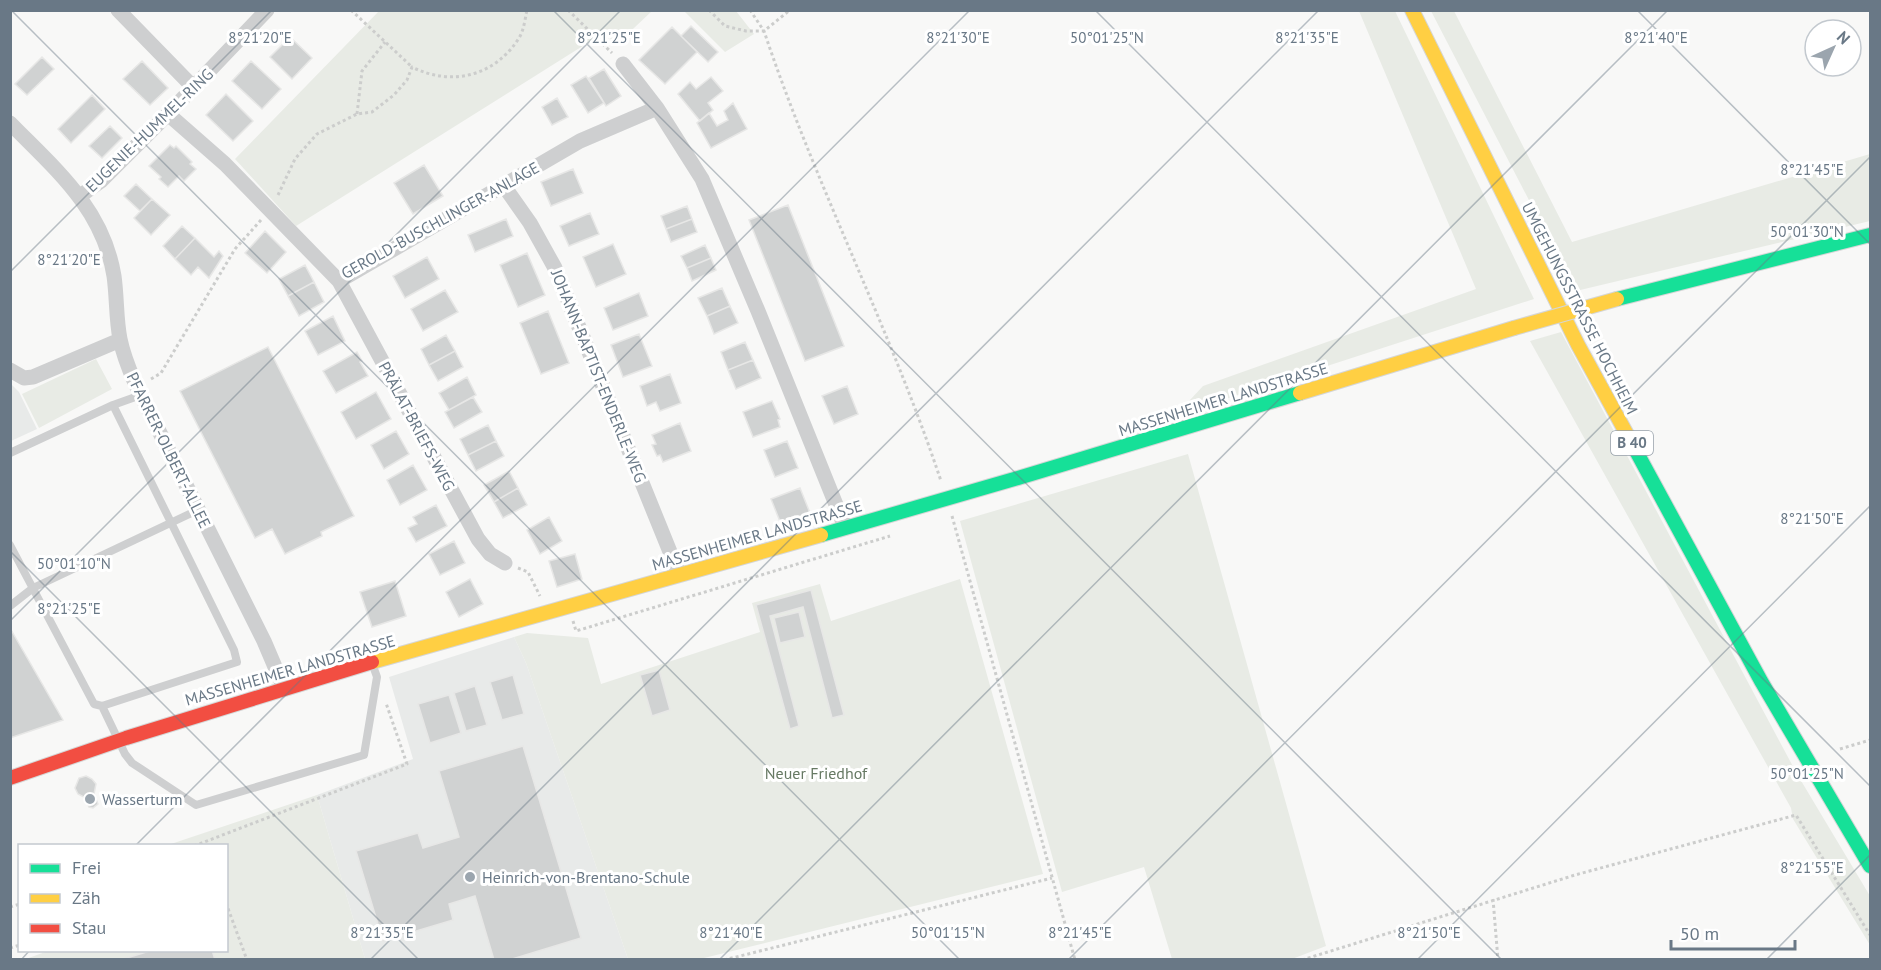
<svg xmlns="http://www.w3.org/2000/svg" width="1881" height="970" font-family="'PT Sans',sans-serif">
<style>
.built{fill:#e8eae9}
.green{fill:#e8ebe5}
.building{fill:#d0d2d2;stroke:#e7e7e6;stroke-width:1.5}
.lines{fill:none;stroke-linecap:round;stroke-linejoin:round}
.fast-casing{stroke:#d5d6d6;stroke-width:16}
.slow-casing{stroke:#d5d6d6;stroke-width:16}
.jam-casing{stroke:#d5d6d6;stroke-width:16}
.path{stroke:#cccdcc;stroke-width:3;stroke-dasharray:3 3;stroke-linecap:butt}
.lane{stroke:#cecfd0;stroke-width:8}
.street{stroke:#cecfd0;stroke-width:15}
.fast{stroke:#16e098;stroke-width:14}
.slow{stroke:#ffcf43;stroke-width:14}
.jam{stroke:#f24e42;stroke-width:14}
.slow-bridge-casing{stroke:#d5d6d6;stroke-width:16;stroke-linecap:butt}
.slow-bridge{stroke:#ffcf43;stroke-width:14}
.ticks{fill:none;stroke:#697886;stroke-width:1.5;stroke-opacity:0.45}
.poi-dot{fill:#9ba5ae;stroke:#fff;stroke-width:2}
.labels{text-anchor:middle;stroke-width:6;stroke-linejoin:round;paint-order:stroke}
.shield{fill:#fff;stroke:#96a0aa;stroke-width:1.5}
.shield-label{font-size:15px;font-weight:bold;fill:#697886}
.street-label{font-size:16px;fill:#697886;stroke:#fff}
.park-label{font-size:16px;fill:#667963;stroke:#fff}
.poi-label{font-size:16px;fill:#697886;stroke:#fff;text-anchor:start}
.ticks-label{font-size:15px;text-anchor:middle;fill:#697886;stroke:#fff;stroke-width:6;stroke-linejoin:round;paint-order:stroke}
</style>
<rect width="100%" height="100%" fill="#f8f8f7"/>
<path class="built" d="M 11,384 L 19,392 L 37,429 L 11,441 Z
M 514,637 L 526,663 L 628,959 L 365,959 L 317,795 L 413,759 L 389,677 Z"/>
<path class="green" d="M 379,11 L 652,11 L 616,45 L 605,32 L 296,226 L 235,159 Z
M 684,11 L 736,11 L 754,34 L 725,52 Z
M 1359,11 L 1395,11 L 1534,299 L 1176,415 L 1203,386 L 1476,289 Z
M 1431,11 L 1454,11 L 1572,242 L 1870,154 L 1870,221 L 1576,291 Z
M 1561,332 L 1797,774 L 1870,896 L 1870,945 L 1793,819 L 1791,808 L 1530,341 Z
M 96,359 L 112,389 L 39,428 L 22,394 Z
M 1188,454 L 1326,946 L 1292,959 L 1172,959 L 1144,867 L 1062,892 L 960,521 Z
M 960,579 L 1043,874 L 700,959 L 628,959 L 526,663 L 514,637 L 527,633 L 588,638 L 601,684 L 760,632 L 752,603 L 820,584 L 831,621 Z
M 317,795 L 365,959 L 23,960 L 48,951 L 226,950 L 226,846 L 168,845 Z"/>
<path class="building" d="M 691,26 L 718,52 L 708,62 L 681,36 Z
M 672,27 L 697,52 L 665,84 L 639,60 Z
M 290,37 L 312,58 L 292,79 L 270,57 Z
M 42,57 L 54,69 L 27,95 L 15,84 Z
M 142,61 L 168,88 L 150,105 L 123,79 Z
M 251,61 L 281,89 L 262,109 L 232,81 Z
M 604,69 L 621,96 L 606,106 L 589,78 Z
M 586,76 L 604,103 L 588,113 L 571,85 Z
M 711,77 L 723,91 L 708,103 L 713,110 L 700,121 L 678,94 L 690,82 L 696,89 Z
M 226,94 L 253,121 L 233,141 L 206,115 Z
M 92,95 L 105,109 L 71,143 L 58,129 Z
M 557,98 L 568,117 L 552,125 L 542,107 Z
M 733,103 L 747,129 L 711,148 L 697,123 L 709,113 L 717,126 L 728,120 L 724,111 Z
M 110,126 L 122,138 L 102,158 L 89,146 Z
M 170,145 L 174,148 L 176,146 L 192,162 L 190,164 L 196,169 L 184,181 L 179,176 L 168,187 L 159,179 L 161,177 L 149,166 Z
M 424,165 L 443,196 L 413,214 L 394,183 Z
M 573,169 L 583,193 L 551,206 L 541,182 Z
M 136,184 L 152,199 L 140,211 L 124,196 Z
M 152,199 L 170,215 L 151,235 L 134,218 Z
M 788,205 L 844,346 L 805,361 L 749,220 Z
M 687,206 L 692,219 L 666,229 L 661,216 Z
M 590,213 L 599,234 L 569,246 L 560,226 Z
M 506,219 L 513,236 L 475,252 L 468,235 Z
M 692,219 L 697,232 L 671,242 L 666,229 Z
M 182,226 L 195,238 L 175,259 L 163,246 Z
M 265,231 L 286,252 L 267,273 L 245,253 Z
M 195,238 L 214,257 L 219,251 L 223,256 L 209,278 L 198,267 L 191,275 L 175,259 Z
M 613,244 L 626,274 L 596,287 L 583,257 Z
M 705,245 L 711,258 L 687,268 L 681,256 Z
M 527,253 L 545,295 L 518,307 L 500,265 Z
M 427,257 L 439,279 L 405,298 L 393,276 Z
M 711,258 L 716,270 L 692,281 L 687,268 Z
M 305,265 L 314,282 L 288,296 L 279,279 Z
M 314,282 L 324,302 L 299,316 L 288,296 Z
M 722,288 L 730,306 L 707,316 L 698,298 Z
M 445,290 L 458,312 L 423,331 L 411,309 Z
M 639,293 L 648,316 L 613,330 L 604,308 Z
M 730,306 L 738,323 L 714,334 L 707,316 Z
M 548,311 L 569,363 L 541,374 L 520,323 Z
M 333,316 L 345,341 L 318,355 L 305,331 Z
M 639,334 L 652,366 L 623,377 L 611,345 Z
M 446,335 L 455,351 L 429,365 L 421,349 Z
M 745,342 L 753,360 L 728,370 L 721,352 Z
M 268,347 L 354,516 L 321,532 L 322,536 L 285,554 L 272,529 L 255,538 L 180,391 Z
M 455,351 L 463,367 L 438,381 L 429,365 Z
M 357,352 L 362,361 L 360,362 L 368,376 L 336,393 L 323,371 Z
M 753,360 L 761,378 L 736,389 L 728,370 Z
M 670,374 L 681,403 L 660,411 L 656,402 L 647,406 L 640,386 Z
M 467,377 L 476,395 L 449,410 L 439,393 Z
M 847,386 L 858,414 L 834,424 L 822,396 Z
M 376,392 L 391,419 L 356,439 L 341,412 Z
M 473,397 L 482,412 L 454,428 L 445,412 Z
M 772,401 L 780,419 L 778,420 L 780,427 L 753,437 L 743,412 Z
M 680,423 L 691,451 L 663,462 L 660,455 L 657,456 L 652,445 L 656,444 L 652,435 Z
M 488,425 L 496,441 L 468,455 L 460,439 Z
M 396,431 L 409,454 L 384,469 L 371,445 Z
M 496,441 L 504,456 L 476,471 L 468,455 Z
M 787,441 L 798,468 L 775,477 L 764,450 Z
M 413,465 L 427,490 L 400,505 L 387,480 Z
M 509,471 L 518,488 L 494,502 L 484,485 Z
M 518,488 L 527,505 L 503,518 L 494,502 Z
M 800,488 L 812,518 L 783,529 L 771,499 Z
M 436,505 L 447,526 L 416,542 L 408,528 L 417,524 L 413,517 Z
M 549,517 L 562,541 L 540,554 L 527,530 Z
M 454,541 L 465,563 L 440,575 L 429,554 Z
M 575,554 L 582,579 L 557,587 L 549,561 Z
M 470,579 L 483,604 L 459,617 L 446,592 Z
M 395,581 L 406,616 L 372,627 L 360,592 Z
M 811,590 L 844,715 L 832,718 L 803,607 L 770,616 L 799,726 L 790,729 L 756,605 Z
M 799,612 L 805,637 L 780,643 L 774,618 Z
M 10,628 L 63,720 L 10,738 Z
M 659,670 L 670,710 L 652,716 L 640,675 Z
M 513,675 L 524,714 L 502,720 L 490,682 Z
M 475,686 L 487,725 L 466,731 L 454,693 Z
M 449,695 L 461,733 L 430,743 L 418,704 Z
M 523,746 L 581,938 L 509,960 L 494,960 L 475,896 L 449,904 L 453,920 L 383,941 L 356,851 L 418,833 L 423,848 L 459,837 L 439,771 Z
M 86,776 L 92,779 L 96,784 L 94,794 L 98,804 L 93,808 L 89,807 L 84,797 L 78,794 L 75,788 L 79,778 Z
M 153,950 L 212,950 L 215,960 L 120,960 Z"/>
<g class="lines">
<g class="fast-casing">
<path id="fast" d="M 1617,299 L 1870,235
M 1629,438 L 1761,681 L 1870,866
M 821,535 L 1018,478 L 1300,393"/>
</g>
<g class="slow-casing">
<path id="slow" d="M 1412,10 L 1578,345 L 1629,438
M 1300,393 L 1514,328
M 372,662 L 821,535"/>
</g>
<g class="jam-casing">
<path id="jam" d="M 10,778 L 126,738 L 372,662"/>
</g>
<path class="path" d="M 351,10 L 412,67
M 568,10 L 612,53
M 709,10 L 725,26 L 746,31 L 764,31 L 790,10
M 750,10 L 764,31 C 815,184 890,328 941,481
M 357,114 L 362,71 L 385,42
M 278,195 L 295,159 L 317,134 L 357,114 L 372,112 L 394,95 L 407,80 L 412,67 C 452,87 495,76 519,38 C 524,30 525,19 527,10
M 151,379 L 161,373 L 235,249 L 261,220
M 952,516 L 1075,960
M 518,568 L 528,572 L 540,596
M 573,621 L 576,631 L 890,536
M 1840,749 L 1870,740
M 194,846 L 407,764 L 386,703
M 1493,899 L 1498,960
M 226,903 L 247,960
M 10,907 L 20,904
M 10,948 L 20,945
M 724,960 L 1052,878
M 1302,960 L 1575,875 L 1796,815 L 1870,935"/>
<path class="lane" d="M 10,453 L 113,405 L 141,395
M 10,545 L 94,704 L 102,706 L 237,662 L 234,650 L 113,405
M 10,606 L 33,588 L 198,510
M 102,706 L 125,754 L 132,763 L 196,805 L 364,755 L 377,677 L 372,663"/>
<path class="street" d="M 118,10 L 194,88
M 623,64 L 657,108 L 702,179 L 758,311 L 845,527
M 168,114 L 225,164 L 339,281 L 478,539 L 490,554 L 505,563
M 10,123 C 55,169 103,208 114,276 C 117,297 116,319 120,339 C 123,354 129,369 135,383 L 264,641 L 284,688
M 504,186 L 530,223 L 555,268 L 679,574
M 80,196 L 101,181 L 168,114 L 267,10
M 339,281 L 580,141 L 657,108
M 10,370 L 24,378 L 33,377 L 120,340"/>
<use href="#fast" class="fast"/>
<use href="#slow" class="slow"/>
<use href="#jam" class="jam"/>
<g class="slow-bridge-casing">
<path id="slow-bridge" d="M 1514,328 L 1617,299"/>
</g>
<use href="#slow-bridge" class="slow-bridge"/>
</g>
<path class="ticks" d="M 11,10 L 960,960M 553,10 L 1502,960M 1095,10 L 1870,786M 1637,10 L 1870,244M 10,272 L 272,10M 10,551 L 419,960M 10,621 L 621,10M 135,846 L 970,10M 21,960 L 30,950M 370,960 L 1319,10M 719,960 L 1668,10M 1068,960 L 1870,157M 1417,960 L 1870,506M 1766,960 L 1870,855"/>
<g class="poi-dot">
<circle cx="90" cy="799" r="6"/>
<circle cx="470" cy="877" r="6"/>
</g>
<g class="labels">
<rect class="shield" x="1611" y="431" width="42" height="24" rx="4.5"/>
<g class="shield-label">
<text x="1632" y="448">B 40</text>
</g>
<g class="street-label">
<text transform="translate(149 130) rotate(-44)" y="6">EUGENIE-HUMMEL-RING</text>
<text transform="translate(440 220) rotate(-29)" y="6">GEROLD-BUSCHLINGER-ANLAGE</text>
<text transform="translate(1580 308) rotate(63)" y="6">UMGEHUNGSSTRASSE HOCHHEIM</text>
<text transform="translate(599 376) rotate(68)" y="6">JOHANN-BAPTIST-ENDERLE-WEG</text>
<text transform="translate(1223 399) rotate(-17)" y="6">MASSENHEIMER LANDSTRASSE</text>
<text transform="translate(417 426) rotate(62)" y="6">PRÄLAT-BRIEFS-WEG</text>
<text transform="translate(169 450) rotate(64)" y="6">PFARRER-OLBERT-ALLEE</text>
<text transform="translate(757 535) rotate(-16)" y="6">MASSENHEIMER LANDSTRASSE</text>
<text transform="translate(290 670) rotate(-16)" y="6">MASSENHEIMER LANDSTRASSE</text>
</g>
<g class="park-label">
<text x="816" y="779">Neuer Friedhof</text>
</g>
<g class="poi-label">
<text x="102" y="805">Wasserturm</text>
<text x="482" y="883">Heinrich-von-Brentano-Schule</text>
</g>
</g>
<g class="ticks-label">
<text x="260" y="43">8°21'20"E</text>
<text x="609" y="43">8°21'25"E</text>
<text x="958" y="43">8°21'30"E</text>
<text x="1107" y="43">50°01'25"N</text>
<text x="1307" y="43">8°21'35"E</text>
<text x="1656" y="43">8°21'40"E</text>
<text x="1812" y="175">8°21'45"E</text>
<text x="1807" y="237">50°01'30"N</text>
<text x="69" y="265">8°21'20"E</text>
<text x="1812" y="524">8°21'50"E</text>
<text x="74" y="569">50°01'10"N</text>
<text x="69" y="614">8°21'25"E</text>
<text x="1807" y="779">50°01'25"N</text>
<text x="1812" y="873">8°21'55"E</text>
<text x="1429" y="938">8°21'50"E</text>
<text x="382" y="938">8°21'35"E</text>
<text x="731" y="938">8°21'40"E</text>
<text x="948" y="938">50°01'15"N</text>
<text x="1080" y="938">8°21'45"E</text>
</g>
<rect width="1881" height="970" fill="none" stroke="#697886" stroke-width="24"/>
<rect x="18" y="844" width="210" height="108" fill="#ffffff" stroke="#c3c9cf" stroke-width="1.5"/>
<rect x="30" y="864" width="30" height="9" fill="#16e098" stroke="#c3c9cf" stroke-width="1.5"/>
<text x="72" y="874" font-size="18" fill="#697886">Frei</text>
<rect x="30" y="894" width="30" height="9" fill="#ffcf43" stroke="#c3c9cf" stroke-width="1.5"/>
<text x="72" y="904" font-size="18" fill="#697886">Zäh</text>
<rect x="30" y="924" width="30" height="9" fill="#f24e42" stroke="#c3c9cf" stroke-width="1.5"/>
<text x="72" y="934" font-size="18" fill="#697886">Stau</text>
<g transform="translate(1833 48) rotate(45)"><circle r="28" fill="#ffffff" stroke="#c3c9cf" stroke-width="1.5"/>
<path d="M0-4.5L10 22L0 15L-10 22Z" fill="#9ba5ae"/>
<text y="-9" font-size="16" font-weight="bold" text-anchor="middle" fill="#697886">N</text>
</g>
<path d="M1671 940v9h124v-9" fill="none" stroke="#697886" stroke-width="3"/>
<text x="1680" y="940" font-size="18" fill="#697886" stroke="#ffffff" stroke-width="4.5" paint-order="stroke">50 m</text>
</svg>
